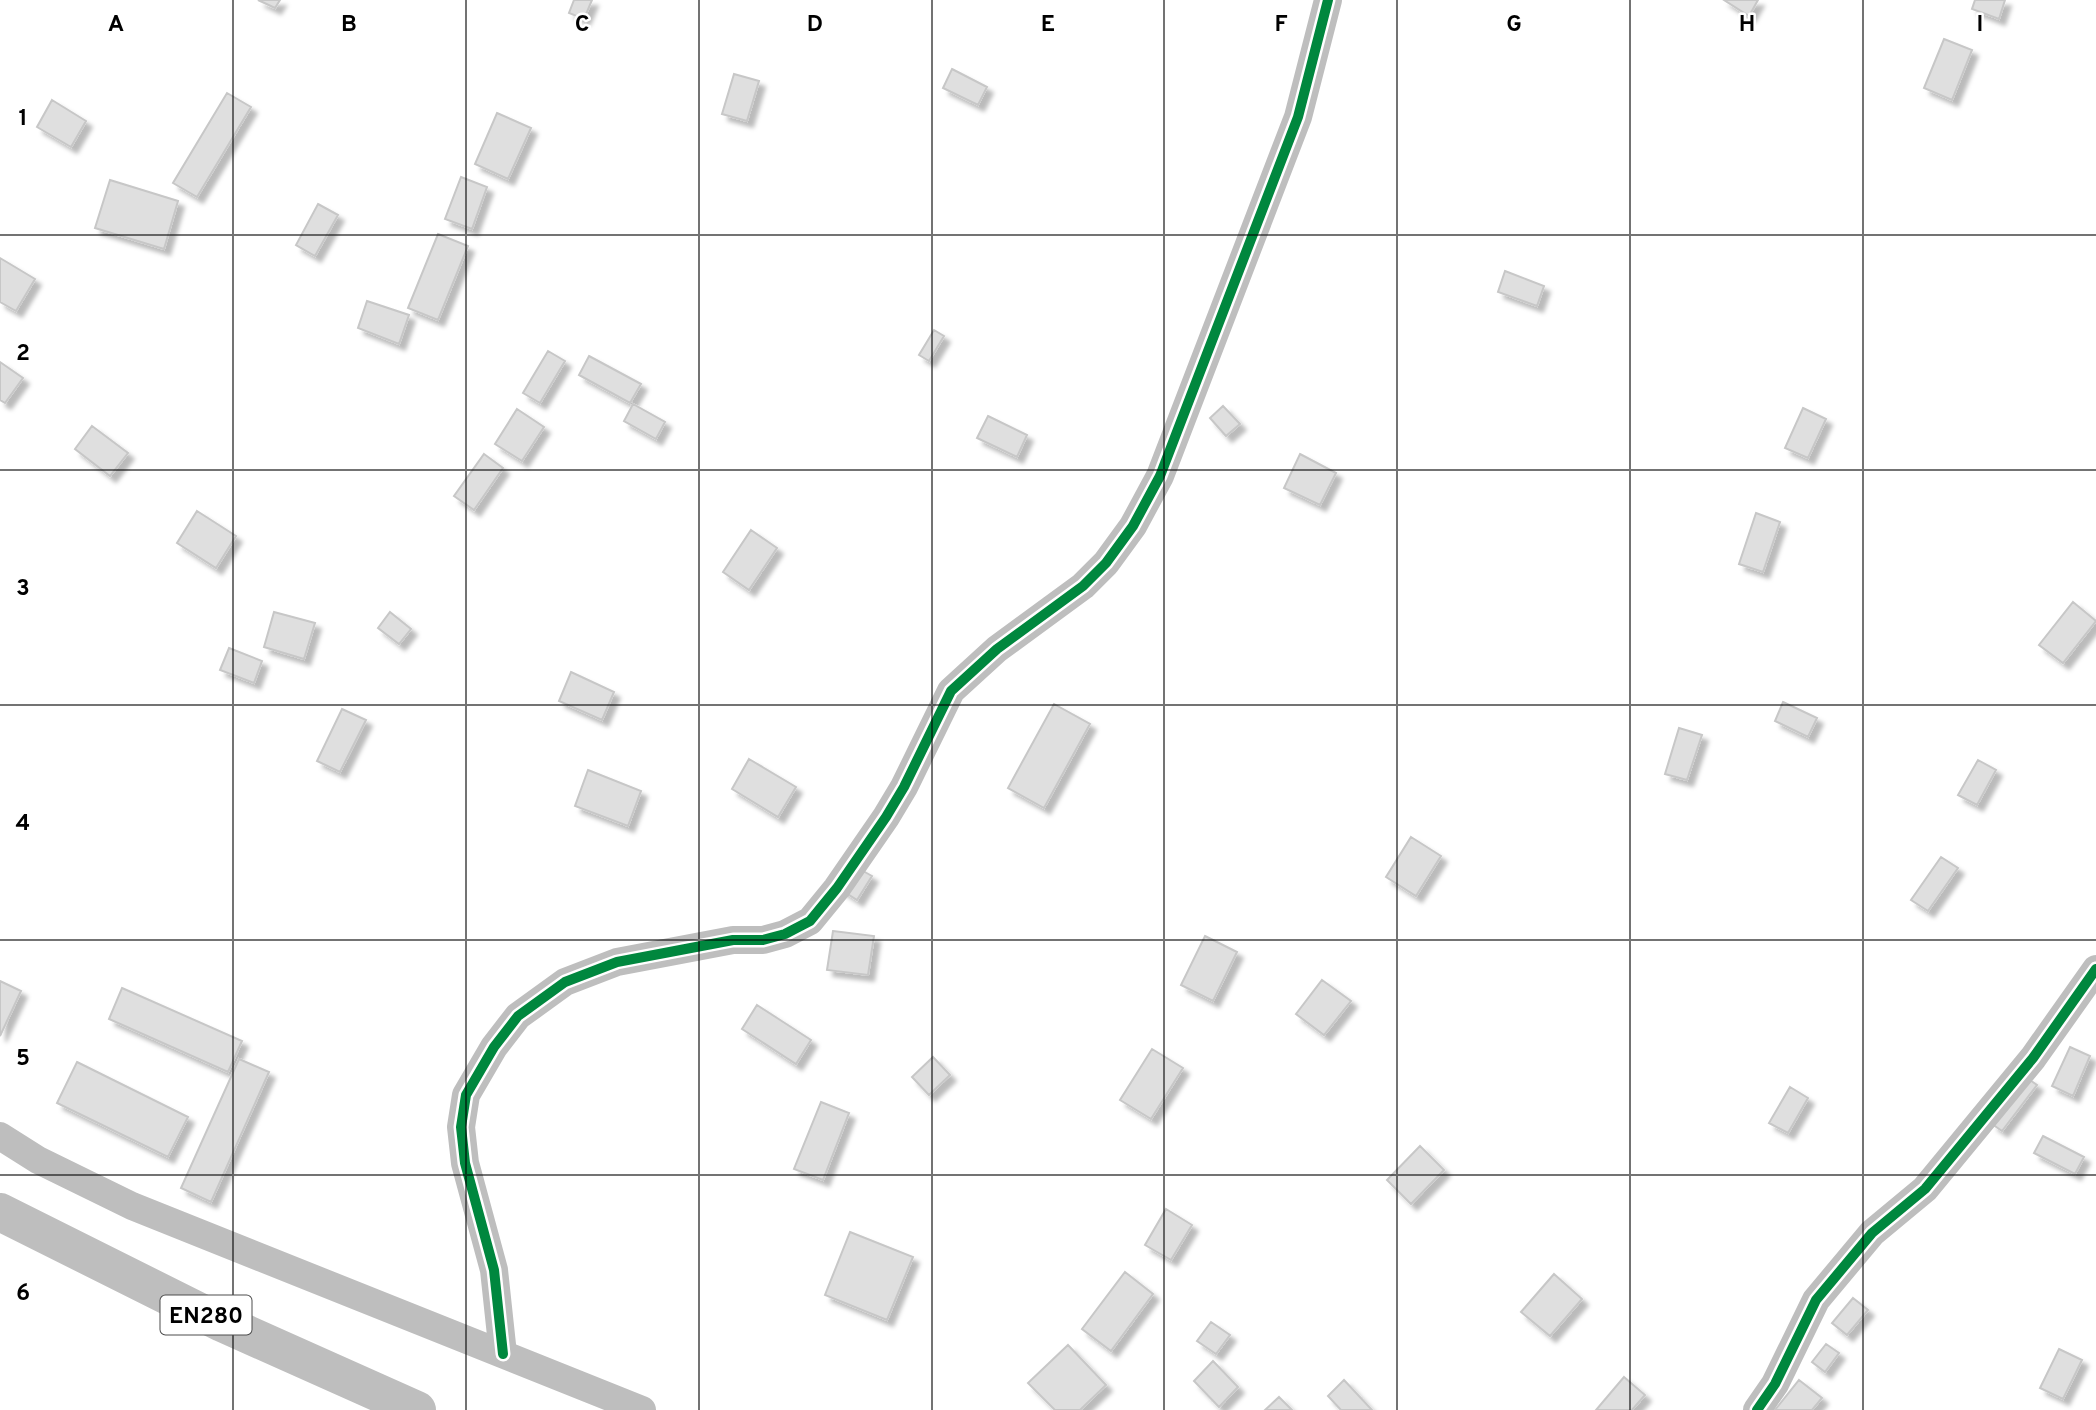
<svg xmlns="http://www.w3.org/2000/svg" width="2096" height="1410" font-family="Overpass,sans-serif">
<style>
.building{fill:#dfdfdf;stroke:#c7c7c7;stroke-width:2;filter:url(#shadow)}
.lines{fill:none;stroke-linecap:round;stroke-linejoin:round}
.street{stroke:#bebebe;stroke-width:28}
.primary{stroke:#bebebe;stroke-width:38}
.cycleway-casing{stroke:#fff;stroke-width:15}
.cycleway{stroke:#00873e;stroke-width:10}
.grid{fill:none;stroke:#000;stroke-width:2;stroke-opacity:0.55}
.labels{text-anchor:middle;stroke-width:5;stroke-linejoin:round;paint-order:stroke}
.shield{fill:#fff;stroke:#4c4c4c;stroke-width:2}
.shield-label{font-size:23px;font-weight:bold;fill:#000}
.grid-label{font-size:23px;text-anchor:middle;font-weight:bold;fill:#000;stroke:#fff;stroke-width:5;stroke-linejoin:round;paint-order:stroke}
</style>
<defs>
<filter id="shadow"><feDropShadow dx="6" dy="6" stdDeviation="2" flood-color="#0004"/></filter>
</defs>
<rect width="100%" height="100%" fill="#fff"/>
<path class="building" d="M 258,0 L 280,0 L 275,8 Z
M 574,0 L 592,0 L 584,19 L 569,13 Z
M 1724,0 L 1758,0 L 1749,16 Z
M 1975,0 L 2005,0 L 1999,19 L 1972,9 Z
M 1944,39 L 1972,50 L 1952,100 L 1924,88 Z
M 952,69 L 987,87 L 978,105 L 943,88 Z
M 734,74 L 759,81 L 747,121 L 722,114 Z
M 227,93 L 251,107 L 197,197 L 173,183 Z
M 52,100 L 86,121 L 71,147 L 37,127 Z
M 497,113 L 531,128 L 508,179 L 475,164 Z
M 461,177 L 487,187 L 472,229 L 445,219 Z
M 110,180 L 178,201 L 164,249 L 95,228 Z
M 318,204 L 338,215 L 315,256 L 296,245 Z
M 438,234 L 468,246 L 438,320 L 408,308 Z
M 0,258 L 35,279 L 16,311 L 0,302 Z
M 1505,271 L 1544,286 L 1537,306 L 1498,292 Z
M 367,301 L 409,315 L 399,344 L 358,328 Z
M 934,330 L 944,336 L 929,361 L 919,355 Z
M 548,351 L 565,361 L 540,403 L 523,393 Z
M 589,356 L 641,384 L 630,403 L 579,375 Z
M 0,362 L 23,378 L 5,403 L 0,400 Z
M 633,404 L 665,422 L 656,439 L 624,421 Z
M 1223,406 L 1240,424 L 1226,436 L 1210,418 Z
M 1803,408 L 1826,419 L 1808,458 L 1785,448 Z
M 517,409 L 544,427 L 522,461 L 495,444 Z
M 988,416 L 1027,435 L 1017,457 L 977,438 Z
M 92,426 L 128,453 L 110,476 L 75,449 Z
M 484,454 L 503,468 L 474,510 L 454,496 Z
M 1300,454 L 1336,473 L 1320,505 L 1284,488 Z
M 197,511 L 236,536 L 216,568 L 177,543 Z
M 1756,513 L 1780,522 L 1763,572 L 1739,564 Z
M 751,530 L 777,548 L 749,590 L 723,572 Z
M 2073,602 L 2096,621 L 2063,663 L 2039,645 Z
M 274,612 L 315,623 L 304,659 L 264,647 Z
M 390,612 L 411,629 L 399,644 L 378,628 Z
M 229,648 L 262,661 L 254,683 L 220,670 Z
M 571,672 L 614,692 L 602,720 L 559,701 Z
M 1783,702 L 1817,718 L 1808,737 L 1775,721 Z
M 1054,704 L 1090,724 L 1044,808 L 1008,788 Z
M 342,709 L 366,720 L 340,772 L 317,761 Z
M 1679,728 L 1702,735 L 1687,780 L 1665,774 Z
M 749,759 L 796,787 L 778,817 L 732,789 Z
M 1978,760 L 1996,770 L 1977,805 L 1958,795 Z
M 588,770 L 641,791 L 628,826 L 575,806 Z
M 1411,837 L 1441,856 L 1416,896 L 1386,877 Z
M 1941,857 L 1958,868 L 1928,911 L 1911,900 Z
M 854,866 L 872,876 L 857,900 L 840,889 Z
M 833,931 L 874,936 L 868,975 L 827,970 Z
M 1205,936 L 1237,952 L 1213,1001 L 1181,985 Z
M 1322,980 L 1351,1001 L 1324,1035 L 1296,1014 Z
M 0,981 L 21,991 L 0,1036 Z
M 122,988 L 242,1041 L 228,1072 L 109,1019 Z
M 757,1005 L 811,1040 L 796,1064 L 742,1029 Z
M 2070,1047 L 2090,1056 L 2073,1096 L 2052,1086 Z
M 1152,1049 L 1183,1068 L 1151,1119 L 1120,1100 Z
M 933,1057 L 950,1075 L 929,1095 L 912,1077 Z
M 239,1059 L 269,1072 L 211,1202 L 181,1188 Z
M 77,1062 L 188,1117 L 168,1157 L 57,1103 Z
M 2027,1078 L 2037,1085 L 2002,1131 L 1992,1124 Z
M 1790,1087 L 1808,1098 L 1788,1133 L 1769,1123 Z
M 821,1102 L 849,1113 L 823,1180 L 794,1169 Z
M 2043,1136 L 2084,1157 L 2075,1174 L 2034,1153 Z
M 1420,1146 L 1444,1170 L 1411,1204 L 1387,1180 Z
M 1166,1209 L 1192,1225 L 1171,1260 L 1145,1245 Z
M 850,1232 L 913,1257 L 887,1320 L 825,1295 Z
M 1125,1272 L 1153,1294 L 1111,1351 L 1082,1329 Z
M 1554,1274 L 1582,1299 L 1550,1336 L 1521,1312 Z
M 1853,1298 L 1868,1310 L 1847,1335 L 1832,1323 Z
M 1211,1322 L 1230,1335 L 1216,1354 L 1197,1341 Z
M 1826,1344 L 1839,1353 L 1825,1372 L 1812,1362 Z
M 1068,1345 L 1106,1385 L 1080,1410 L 1055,1410 L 1028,1383 Z
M 2059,1349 L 2082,1360 L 2063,1399 L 2040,1388 Z
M 1213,1361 L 1238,1387 L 1219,1407 L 1194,1381 Z
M 1624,1377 L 1645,1395 L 1632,1410 L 1596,1410 Z
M 1344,1380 L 1372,1410 L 1341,1410 L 1328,1396 Z
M 1799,1380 L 1822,1398 L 1812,1410 L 1775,1410 Z
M 1279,1397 L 1292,1410 L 1265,1410 Z"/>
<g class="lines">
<path class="street" d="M 0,1136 L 38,1160 L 132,1206 L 642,1410
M 503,1354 L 494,1270 L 465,1163 L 461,1127 L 466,1095 L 494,1047 L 518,1016 L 565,982 L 617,962 L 733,940 L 763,940 L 785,934 L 810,921 L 837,888 L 886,817 L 904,787 L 951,691 L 997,649 L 1083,586 L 1106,563 L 1133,526 L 1160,476 L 1298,117 L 1328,0
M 1757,1410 L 1775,1384 L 1816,1300 L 1872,1233 L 1925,1189 L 2033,1058 L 2096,969"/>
<path class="primary" d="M 0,1212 L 222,1323 L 417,1410"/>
<g class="cycleway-casing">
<path id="cycleway" d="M 503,1354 L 494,1270 L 465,1163 L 461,1127 L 466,1095 L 494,1047 L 518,1016 L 565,982 L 617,962 L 733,940 L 763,940 L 785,934 L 810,921 L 837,888 L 886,817 L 904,787 L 951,691 L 997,649 L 1083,586 L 1106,563 L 1133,526 L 1160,476 L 1298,117 L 1328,0
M 1757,1410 L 1775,1384 L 1816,1300 L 1872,1233 L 1925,1189 L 2033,1058 L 2096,969"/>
</g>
<use href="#cycleway" class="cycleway"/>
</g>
<path class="grid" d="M 233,0 L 233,1410M 466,0 L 466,1410M 699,0 L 699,1410M 932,0 L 932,1410M 1164,0 L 1164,1410M 1397,0 L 1397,1410M 1630,0 L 1630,1410M 1863,0 L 1863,1410M 0,235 L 2096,235M 0,470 L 2096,470M 0,705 L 2096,705M 0,940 L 2096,940M 0,1175 L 2096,1175"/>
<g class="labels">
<rect class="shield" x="160.5" y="1295.5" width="91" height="39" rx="5"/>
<g class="shield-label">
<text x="206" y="1323">EN280</text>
</g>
</g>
<g class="grid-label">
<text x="116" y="31">A</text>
<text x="349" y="31">B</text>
<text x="582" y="31">C</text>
<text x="815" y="31">D</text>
<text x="1048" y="31">E</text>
<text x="1281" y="31">F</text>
<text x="1514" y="31">G</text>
<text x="1747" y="31">H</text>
<text x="1980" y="31">I</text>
<text x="23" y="125">1</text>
<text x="23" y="360">2</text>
<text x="23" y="595">3</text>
<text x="23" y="830">4</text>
<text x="23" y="1065">5</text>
<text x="23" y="1300">6</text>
</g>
</svg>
